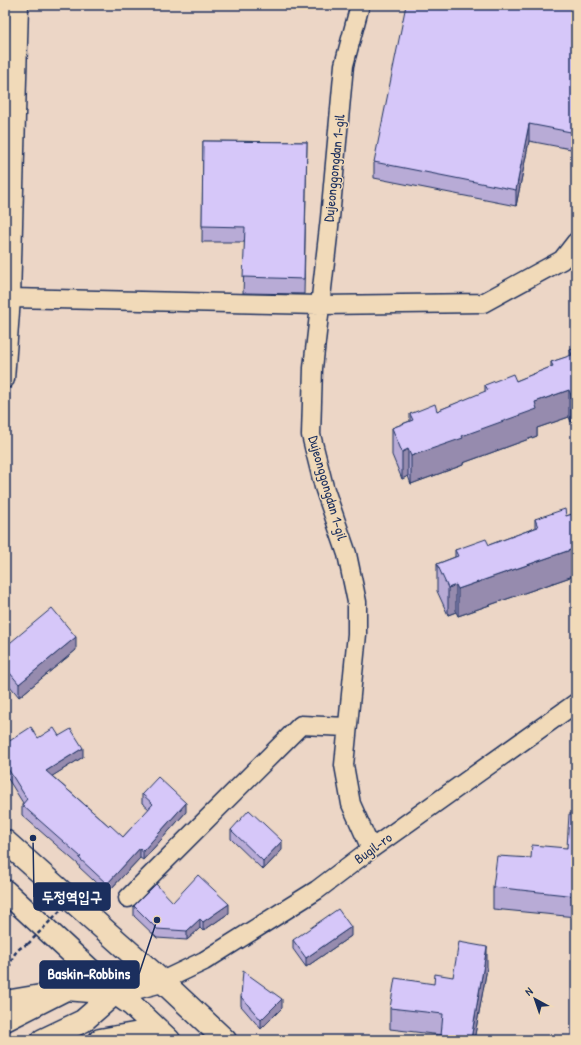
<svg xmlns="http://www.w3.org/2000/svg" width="581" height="1045" font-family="'Patrick Hand','Poor Story',sans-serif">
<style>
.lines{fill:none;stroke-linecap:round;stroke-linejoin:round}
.minor-casing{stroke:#1b2f5e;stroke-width:21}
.tertiary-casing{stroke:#1b2f5e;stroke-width:25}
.secondary-casing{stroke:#1b2f5e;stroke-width:25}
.path{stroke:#1b2f5e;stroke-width:2.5;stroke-dasharray:4 3;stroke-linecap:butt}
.minor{stroke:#f1dab9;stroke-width:18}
.tertiary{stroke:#f1dab9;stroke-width:22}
.secondary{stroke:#f1dab9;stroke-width:22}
.path-bridge{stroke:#1b2f5e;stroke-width:2.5;stroke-dasharray:4 3;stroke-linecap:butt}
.wall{fill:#b8abd6;stroke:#1b2f5e}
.shaded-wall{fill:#968bae;stroke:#1b2f5e}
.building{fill:#d6c7f9;stroke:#1b2f5e}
.labels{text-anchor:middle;stroke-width:3;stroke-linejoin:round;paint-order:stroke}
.street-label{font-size:14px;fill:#1b2f5e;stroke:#f1dab9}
.leader{fill:none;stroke:#1b2f5e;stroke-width:1.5}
.callout-dot{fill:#1b2f5e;stroke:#f1dab9;stroke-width:1.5}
.callout{fill:#1b2f5e;stroke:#1b2f5e;stroke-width:1.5}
.callout-label{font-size:15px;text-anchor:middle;font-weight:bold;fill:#fff}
</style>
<rect width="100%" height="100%" fill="#ecd6c6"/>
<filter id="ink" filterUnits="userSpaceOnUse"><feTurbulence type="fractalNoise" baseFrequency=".025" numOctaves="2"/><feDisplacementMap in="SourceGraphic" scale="8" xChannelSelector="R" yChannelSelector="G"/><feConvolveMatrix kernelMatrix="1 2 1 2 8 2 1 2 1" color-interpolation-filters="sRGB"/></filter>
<g filter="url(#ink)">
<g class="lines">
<g class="minor-casing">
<path id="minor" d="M 360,5 L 344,65 L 330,218 L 313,368 L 311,435 L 324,487 L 347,554 L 357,602 L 357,634 L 344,765 L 351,804 L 371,849
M 11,298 L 320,305 L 483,303 L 562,260 L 576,242
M 5,379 L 11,298 L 19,5
M 128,898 L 301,725 L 347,727
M 162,981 L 204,961 L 317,890 L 371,849 L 576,703
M 5,1000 L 52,992"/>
</g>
<g class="tertiary-casing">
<path id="tertiary" d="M 5,1020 L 66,989 L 115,993 L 162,981
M 43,1040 L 83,1021 L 115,993
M 100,1040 L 140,1033 L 159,1040"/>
</g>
<g class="secondary-casing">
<path id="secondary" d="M 5,841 L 162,981 L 225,1040
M 5,891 L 115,993 L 132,1005 L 169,1040"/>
</g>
<path class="path" d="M 9,968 C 13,956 15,949 28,944"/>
<use href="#minor" class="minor"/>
<use href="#tertiary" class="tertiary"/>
<use href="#secondary" class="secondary"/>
<path class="path-bridge" d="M 28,944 L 86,884"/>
</g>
<path class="wall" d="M 576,5 L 576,150 L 529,141 L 516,206 L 374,178 L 374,162 Z
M 203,141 L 307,142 L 304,294 L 243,293 L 245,242 L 202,242 Z
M 576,348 L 571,422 L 569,417 L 537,428 L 537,436 L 463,463 L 463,465 L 411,484 L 408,476 L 402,479 L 392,455 L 392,428 L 410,421 L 410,414 L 437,411 L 485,392 L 485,385 L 516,381 L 551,367 L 551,362 L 570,356 L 570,350 Z
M 576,513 L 576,575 L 458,616 L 456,612 L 448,615 L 437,591 L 437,564 L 455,557 L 455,550 L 489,545 L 535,528 L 535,519 L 566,516 Z
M 5,647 L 76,650 L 19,697 L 5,680 Z
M 59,736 L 83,757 L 52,776 L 109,826 L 123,837 L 149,809 L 142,803 L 142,794 L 186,812 L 143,860 L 140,858 L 107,893 L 79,867 L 79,865 L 22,815 L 22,805 L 23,803 L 5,774 L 5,744 Z
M 576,814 L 576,917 L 493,909 L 493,887 L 567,848 Z
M 231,830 L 282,850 L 263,870 L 231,839 Z
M 173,902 L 229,913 L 203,931 L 200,928 L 187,940 L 157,938 L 134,916 L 134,906 Z
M 351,936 L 306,967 L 293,949 L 293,940 Z
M 487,968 L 474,1040 L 441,1040 L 441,1035 L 390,1029 L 390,1008 L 434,984 L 453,977 Z
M 241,997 L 282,1008 L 261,1029 L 241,1006 Z"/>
<path class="shaded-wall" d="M 529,124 L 529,141 L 516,206 L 516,190 Z
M 569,390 L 569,417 L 537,428 L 537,436 L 463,463 L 463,465 L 411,484 L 411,456 L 462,436 L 535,402 Z
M 576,393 L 576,420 L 571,422 L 571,395 Z
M 408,449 L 408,476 L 402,479 L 402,452 Z
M 576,548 L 576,575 L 458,616 L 458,589 Z
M 456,585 L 456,612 L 448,615 L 448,588 Z
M 76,637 L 76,650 L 19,697 L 19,684 Z
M 83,748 L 83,757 L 46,780 L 46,771 Z
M 186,803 L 186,812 L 143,860 L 143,851 Z
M 282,841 L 282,850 L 263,870 L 263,861 Z
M 140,848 L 140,858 L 107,893 L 107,884 Z
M 229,904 L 229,913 L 203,931 L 203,922 Z
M 200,919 L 200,928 L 187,940 L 187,931 Z
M 351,927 L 351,936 L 306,967 L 306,958 Z
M 487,947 L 487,968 L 474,1040 L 471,1040 Z
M 282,999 L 282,1008 L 261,1029 L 261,1020 Z"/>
<path class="building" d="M 406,5 L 576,5 L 576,133 L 529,124 L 516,190 L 374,162 Z
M 203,141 L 307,142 L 304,279 L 243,277 L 245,227 L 202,226 Z
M 576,348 L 576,393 L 571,395 L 569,390 L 535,402 L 537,409 L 462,436 L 463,438 L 411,456 L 408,449 L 402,452 L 392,428 L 413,420 L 410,414 L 435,404 L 437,411 L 488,390 L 485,385 L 513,374 L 516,381 L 553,366 L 551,362 L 572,355 L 570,350 Z
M 565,509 L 566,516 L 576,513 L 576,548 L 458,589 L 456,585 L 448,588 L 437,564 L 458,556 L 455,550 L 486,539 L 489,545 L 538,527 L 535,519 Z
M 52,608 L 76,637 L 19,684 L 5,667 L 5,647 Z
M 31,727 L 38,738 L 54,728 L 59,736 L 71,729 L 83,748 L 46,771 L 109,826 L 110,825 L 123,837 L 153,804 L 142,794 L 158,777 L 186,803 L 143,851 L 140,848 L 107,884 L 79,858 L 81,857 L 22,805 L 27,799 L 5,764 L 5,744 Z
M 249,810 L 282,841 L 263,861 L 231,830 Z
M 569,814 L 576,814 L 576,896 L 493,887 L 497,856 L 531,858 L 532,845 L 567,848 Z
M 198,875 L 229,904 L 203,922 L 200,919 L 187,931 L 157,929 L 134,906 L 156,884 L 173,902 Z
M 338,909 L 351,927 L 306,958 L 293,940 Z
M 459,942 L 487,947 L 471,1039 L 441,1036 L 443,1014 L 390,1008 L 395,978 L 434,984 L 435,974 L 453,977 Z
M 243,971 L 282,999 L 261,1020 L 241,997 Z"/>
</g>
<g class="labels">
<g class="street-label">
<text transform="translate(334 168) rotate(-84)" y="5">Dujeonggongdan 1-gil</text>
<text transform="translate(328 488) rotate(74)" y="5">Dujeonggongdan 1-gil</text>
<text transform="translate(373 848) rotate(-36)" y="5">Bugil-ro</text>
</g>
</g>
<path class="leader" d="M33 838L34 897M157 920L139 974"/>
<g class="callout-dot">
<circle cx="33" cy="838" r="4"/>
<circle cx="157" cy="920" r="4"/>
</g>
<g class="callout">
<rect x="34" y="883" width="76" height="27" rx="4"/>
<rect x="40" y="961" width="99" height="27" rx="4"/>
</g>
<g class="callout-label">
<text x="72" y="902">두정역입구</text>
<text x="89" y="979">Baskin-Robbins</text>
</g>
<rect width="581" height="1045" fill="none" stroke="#f1dab9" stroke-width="20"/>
<rect x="10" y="10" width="561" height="1025" fill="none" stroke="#1b2f5e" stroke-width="1.5" filter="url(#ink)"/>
<g transform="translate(535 999) rotate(320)" stroke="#f1dab9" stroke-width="3" paint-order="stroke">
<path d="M0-3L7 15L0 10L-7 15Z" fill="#1b2f5e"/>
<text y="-6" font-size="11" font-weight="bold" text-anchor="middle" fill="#1b2f5e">N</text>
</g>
</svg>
